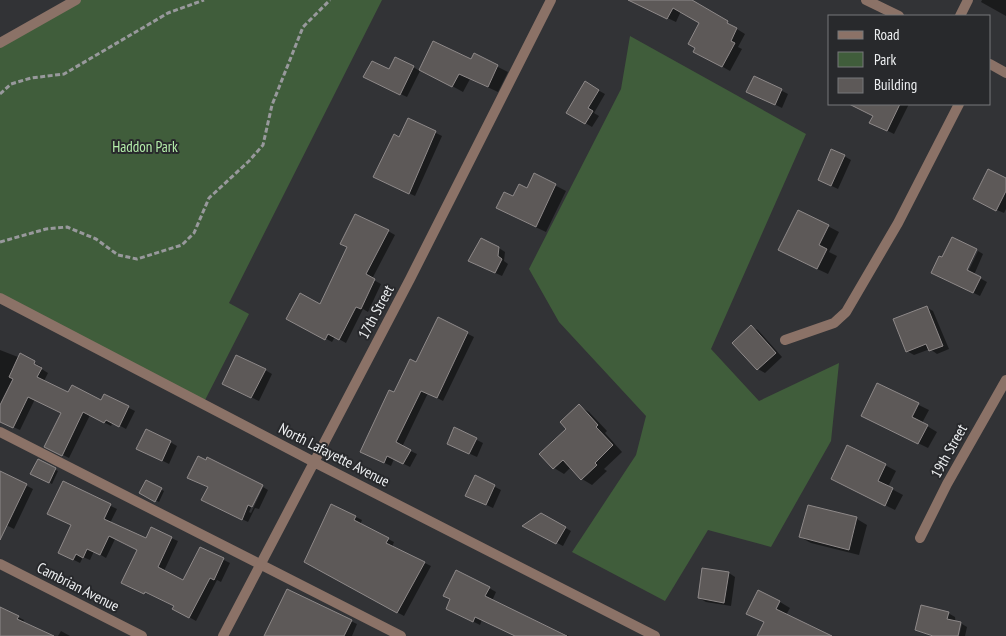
<svg xmlns="http://www.w3.org/2000/svg" width="1006" height="636" font-family="'PT Sans Narrow',sans-serif">
<style>
.green{fill:#405d3b}
.shadow{fill:#0007}
.building{fill:#5d5958;stroke:#8e8989}
.lines{fill:none;stroke-linecap:round;stroke-linejoin:round}
.path{stroke:#98999c;stroke-width:3;stroke-dasharray:5 2.5;stroke-linecap:butt}
.service{stroke:#8b7267;stroke-width:10}
.minor{stroke:#8b7267;stroke-width:10}
.tertiary{stroke:#8b7267;stroke-width:10}
.labels{text-anchor:middle;stroke-width:4;stroke-linejoin:round;paint-order:stroke}
.park-label{font-size:15px;fill:#b4eeaa;stroke:#28292c}
.street-label{font-size:15px;fill:#eef0f2;stroke:#28292c}
</style>
<rect width="100%" height="100%" fill="#323336"/>
<path class="green" d="M 76,0 L 382,0 L 229,303 L 249,314 L 203,404 L 0,298 L 0,43 Z
M 630,36 L 806,134 L 711,349 L 759,401 L 839,363 L 831,441 L 771,547 L 708,530 L 665,601 L 572,552 L 636,455 L 646,416 L 559,322 L 529,269 L 621,89 Z"/>
<path class="shadow" d="M 629,0 L 690,0 L 745,34 L 738,47 L 742,49 L 730,71 L 695,51 L 701,22 L 681,11 L 676,22 Z
M 982,0 L 1006,0 L 1006,16 L 981,2 Z
M 434,42 L 472,61 L 474,55 L 508,72 L 498,92 L 470,79 L 463,92 L 421,69 L 407,97 L 371,80 L 390,71 L 413,67 L 420,71 Z
M 755,77 L 788,94 L 782,108 L 755,95 Z
M 585,83 L 605,94 L 594,113 L 599,116 L 592,127 L 567,112 Z
M 861,104 L 909,104 L 894,134 L 878,126 L 874,116 L 859,108 Z
M 408,119 L 442,136 L 415,196 L 381,180 Z
M 844,156 L 851,160 L 838,189 L 819,180 Z
M 535,175 L 566,191 L 546,232 L 508,214 L 514,198 L 528,189 Z
M 1006,179 L 1006,209 L 1004,213 L 981,203 Z
M 799,211 L 839,232 L 829,252 L 837,256 L 828,274 L 790,256 Z
M 388,231 L 395,235 L 372,279 L 381,284 L 368,312 L 363,309 L 346,343 L 335,337 L 332,342 L 288,318 L 320,306 L 348,247 Z
M 499,248 L 505,252 L 504,261 L 508,264 L 502,276 L 476,264 Z
M 978,251 L 983,254 L 974,275 L 987,282 L 980,296 L 939,276 L 966,276 Z
M 926,307 L 933,311 L 949,349 L 937,354 L 930,349 L 914,355 L 907,351 Z
M 438,319 L 474,337 L 443,401 L 428,393 L 402,447 L 417,454 L 410,467 L 394,459 L 391,466 L 368,455 Z
M 751,327 L 758,330 L 782,357 L 765,373 L 758,369 L 734,343 Z
M 0,350 L 41,366 L 40,368 L 48,373 L 44,381 L 69,394 L 102,401 L 105,396 L 135,411 L 126,429 L 113,422 L 111,426 L 90,415 L 69,458 L 53,450 L 62,412 L 35,399 L 20,430 L 0,421 Z
M 265,370 L 272,374 L 259,401 L 231,388 Z
M 878,385 L 929,410 L 922,423 L 937,432 L 928,448 L 863,416 Z
M 579,406 L 589,412 L 607,431 L 605,433 L 622,452 L 604,469 L 607,471 L 592,485 L 582,479 L 571,467 L 564,474 L 554,468 Z
M 455,429 L 483,443 L 477,457 L 455,447 Z
M 170,442 L 177,446 L 169,464 L 145,452 Z
M 38,461 L 58,471 L 52,484 L 32,473 Z
M 885,465 L 896,471 L 888,487 L 903,495 L 895,510 L 842,484 Z
M 0,472 L 33,489 L 14,529 L 0,522 Z
M 476,477 L 501,490 L 493,508 L 474,499 Z
M 195,481 L 261,486 L 249,512 L 251,513 L 263,487 L 268,490 L 259,509 L 255,508 L 248,522 L 209,503 L 209,488 Z
M 146,482 L 164,491 L 159,502 L 140,493 Z
M 64,483 L 117,509 L 110,523 L 146,540 L 171,538 L 178,541 L 164,571 L 183,581 L 200,548 L 230,563 L 221,582 L 217,580 L 196,621 L 180,612 L 175,606 L 129,586 L 138,550 L 115,539 L 106,558 L 94,551 L 90,560 L 83,557 L 80,563 L 66,556 L 72,525 Z
M 331,505 L 362,520 L 360,525 L 394,542 L 392,547 L 431,566 L 404,616 L 305,562 Z
M 809,506 L 857,519 L 867,525 L 859,555 L 811,543 L 800,537 Z
M 541,514 L 571,531 L 563,546 L 524,526 Z
M 729,573 L 735,577 L 731,606 L 706,602 L 699,598 Z
M 489,588 L 496,592 L 492,601 L 569,636 L 516,636 L 482,620 L 480,625 L 454,612 Z
M 287,591 L 357,624 L 352,636 L 265,636 Z
M 780,602 L 790,608 L 786,615 L 825,636 L 759,636 Z
M 0,608 L 24,620 L 23,623 L 51,636 L 0,636 Z
M 948,613 L 955,617 L 957,636 L 932,636 L 916,629 Z
M 962,624 L 967,627 L 965,636 L 959,636 Z
M 61,631 L 70,636 L 58,636 Z"/>
<path class="building" d="M 628,0 L 692,0 L 728,21 L 727,23 L 737,28 L 731,41 L 735,43 L 722,67 L 693,52 L 695,48 L 688,44 L 699,23 L 673,8 L 667,19 Z
M 433,41 L 471,59 L 474,53 L 498,65 L 488,87 L 459,74 L 452,87 L 419,70 Z
M 395,57 L 414,66 L 400,95 L 363,77 L 372,61 L 389,69 Z
M 754,76 L 782,89 L 775,105 L 746,92 Z
M 585,81 L 599,90 L 588,108 L 593,111 L 585,124 L 566,113 Z
M 849,104 L 900,104 L 887,131 L 869,123 L 873,116 Z
M 408,118 L 436,131 L 409,194 L 373,177 L 394,134 L 399,137 Z
M 831,149 L 845,155 L 831,186 L 818,180 Z
M 988,169 L 1006,178 L 1006,191 L 996,211 L 973,199 Z
M 534,173 L 556,184 L 536,227 L 496,208 L 504,192 L 513,196 L 519,184 L 527,188 Z
M 798,210 L 829,225 L 819,245 L 827,249 L 817,269 L 778,250 Z
M 355,214 L 389,230 L 366,274 L 375,279 L 361,309 L 356,307 L 339,340 L 328,334 L 325,340 L 286,319 L 300,293 L 320,304 L 347,247 L 340,244 Z
M 952,237 L 977,249 L 967,270 L 981,277 L 973,293 L 931,273 L 939,256 L 942,257 Z
M 481,238 L 499,247 L 498,256 L 502,259 L 495,273 L 468,261 Z
M 927,306 L 943,346 L 929,351 L 926,344 L 906,352 L 893,319 Z
M 438,317 L 468,332 L 437,398 L 421,391 L 396,442 L 411,450 L 403,464 L 387,456 L 384,463 L 360,452 L 389,390 L 394,392 L 410,359 L 416,362 Z
M 751,325 L 776,353 L 757,370 L 732,343 Z
M 20,353 L 35,361 L 34,364 L 42,368 L 37,377 L 68,392 L 72,385 L 101,400 L 104,394 L 129,406 L 119,427 L 106,420 L 104,423 L 83,412 L 62,456 L 44,447 L 61,413 L 28,397 L 13,428 L 0,422 L 0,405 L 13,379 L 9,377 Z
M 236,355 L 266,369 L 251,398 L 222,384 Z
M 877,383 L 919,403 L 912,417 L 928,425 L 918,444 L 861,416 Z
M 579,404 L 598,425 L 596,427 L 613,445 L 595,463 L 597,465 L 581,480 L 563,460 L 553,469 L 539,454 L 566,429 L 560,422 Z
M 454,427 L 477,438 L 469,454 L 447,444 Z
M 146,429 L 171,441 L 162,461 L 136,449 Z
M 847,445 L 886,464 L 878,481 L 893,488 L 885,506 L 831,479 Z
M 198,456 L 206,460 L 207,457 L 263,485 L 252,507 L 248,505 L 242,520 L 201,500 L 208,487 L 187,478 Z
M 38,459 L 56,468 L 49,483 L 30,474 Z
M 0,471 L 27,484 L 0,540 Z
M 475,475 L 495,485 L 486,505 L 465,496 Z
M 146,480 L 162,488 L 155,502 L 139,493 Z
M 63,481 L 111,504 L 104,519 L 146,538 L 151,527 L 172,537 L 158,567 L 183,580 L 200,547 L 224,558 L 214,580 L 210,578 L 189,618 L 172,609 L 174,606 L 145,592 L 144,594 L 121,583 L 137,550 L 109,536 L 100,555 L 87,549 L 83,558 L 76,554 L 73,560 L 58,553 L 71,525 L 47,514 Z
M 331,504 L 356,516 L 354,520 L 389,538 L 386,543 L 425,562 L 397,613 L 304,562 Z
M 808,505 L 857,517 L 849,550 L 799,537 Z
M 541,513 L 566,527 L 556,544 L 522,526 Z
M 702,568 L 729,572 L 724,603 L 698,598 Z
M 456,570 L 490,587 L 485,596 L 567,636 L 515,636 L 475,617 L 473,622 L 446,609 L 450,599 L 443,596 Z
M 287,589 L 352,620 L 344,636 L 264,636 Z
M 758,590 L 780,601 L 776,609 L 832,636 L 757,636 L 764,622 L 746,614 Z
M 921,605 L 949,612 L 947,619 L 961,622 L 958,636 L 933,636 L 915,630 Z
M 0,607 L 19,616 L 17,619 L 54,636 L 0,636 Z"/>
<g class="lines">
<path class="path" d="M 0,94 L 11,84 L 31,78 L 64,74 L 168,13 L 204,0
M 0,242 L 46,229 L 67,227 L 96,239 L 118,255 L 137,259 L 182,245 L 194,233 L 209,198 L 249,161 L 263,145 L 272,105 L 303,27 L 330,0"/>
<path class="service" d="M 960,16 L 968,0
M 785,340 L 834,323 L 846,312 L 898,223 L 959,104
M 0,432 L 401,636"/>
<path class="minor" d="M 0,298 L 314,462 L 655,636
M 920,538 L 947,484 L 1006,380
M 0,564 L 142,636
M 223,636 L 410,279 L 551,0"/>
<path class="tertiary" d="M 866,0 L 899,16
M 0,43 L 76,0
M 990,64 L 1006,73"/>
</g>
<g class="labels">
<g class="park-label">
<text x="145" y="152">Haddon Park</text>
</g>
<g class="street-label">
<text transform="translate(376 312) rotate(-62)" y="5">17th Street</text>
<text transform="translate(949 451) rotate(-61)" y="5">19th Street</text>
<text transform="translate(334 455) rotate(27)" y="5">North Lafayette Avenue</text>
<text transform="translate(78 587) rotate(27)" y="5">Cambrian Avenue</text>
</g>
</g>
<rect x="828" y="15" width="162" height="90" fill="#28292c" stroke="#77797b"/>
<rect x="838" y="31" width="25" height="8" fill="#8b7267" stroke="#77797b"/>
<text x="874" y="40" font-size="15" fill="#eef0f2">Road</text>
<rect x="838" y="52" width="25" height="15" fill="#405d3b" stroke="#77797b"/>
<text x="874" y="65" font-size="15" fill="#eef0f2">Park</text>
<rect x="838" y="78" width="25" height="15" fill="#5d5958" stroke="#77797b"/>
<text x="874" y="90" font-size="15" fill="#eef0f2">Building</text>
</svg>
